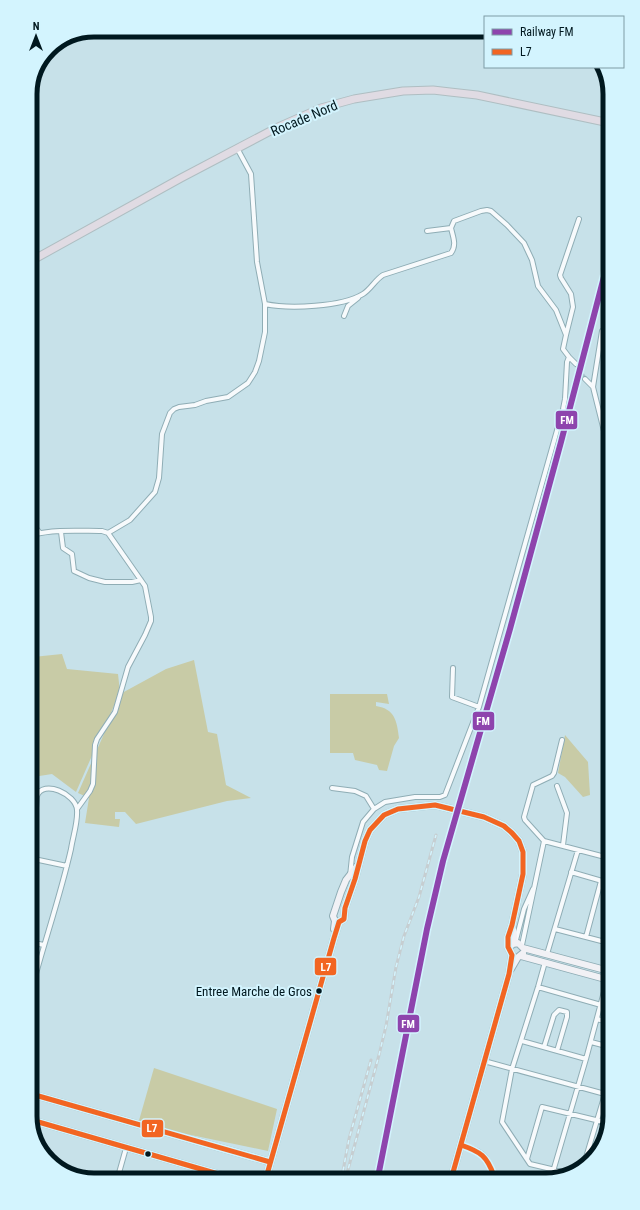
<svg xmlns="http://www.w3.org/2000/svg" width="640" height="1210" font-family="'Roboto Condensed',sans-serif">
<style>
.green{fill:#c8cba6}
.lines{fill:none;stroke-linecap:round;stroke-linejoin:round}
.street-tunnel{stroke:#a9c3cb;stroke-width:4;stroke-dasharray:4 2;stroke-linecap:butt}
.street-casing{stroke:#8fadb5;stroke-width:6}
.secondary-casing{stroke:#8fadb5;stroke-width:8}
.highway-casing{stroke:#afbec2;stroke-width:9}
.street{stroke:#f7fafc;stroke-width:4}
.secondary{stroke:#f1f1f5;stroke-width:6}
.highway{stroke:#e0dbe3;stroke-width:7}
.rail-casing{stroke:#c6ced1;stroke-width:3}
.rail{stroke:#d3f4fe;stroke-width:1.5;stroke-dasharray:4.5;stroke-linecap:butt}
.bus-1-casing{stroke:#d3f4fe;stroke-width:8}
.bus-1{stroke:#f26522;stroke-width:5}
.rail-1-casing{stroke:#d3f4fe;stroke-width:9}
.rail-1{stroke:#8e44ad;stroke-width:6}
.bus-dot{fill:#00181f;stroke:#d3f4fe;stroke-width:1.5}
.labels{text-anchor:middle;stroke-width:4;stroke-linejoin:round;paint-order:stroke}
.bus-label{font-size:13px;fill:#00181f;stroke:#d3f4fe;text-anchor:end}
.street-label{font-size:14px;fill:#00181f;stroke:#d3f4fe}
.rim{fill:none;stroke:#00181f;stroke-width:5}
.line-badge{stroke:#d3f4fe;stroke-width:1.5}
.badge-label{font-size:11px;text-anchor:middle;font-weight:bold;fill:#fff}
</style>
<rect width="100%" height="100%" fill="#c7e1e9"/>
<path class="green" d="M 62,654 L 67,669 L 118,674 L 120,692 L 76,792 L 52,774 L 33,777 L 33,657 Z
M 194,660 L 208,732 L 217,734 L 226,785 L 251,798 L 227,801 L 136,824 L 125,812 L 115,812 L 115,819 L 120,819 L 119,827 L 85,823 L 89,798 L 78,793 L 122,693 L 166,669 Z
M 330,694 L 387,694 L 389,704 L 376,702 L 376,706 C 395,709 397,721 399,738 L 394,746 L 387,771 L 379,770 L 377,765 L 355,760 L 353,753 L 330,753 Z
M 565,735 L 588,762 L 590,795 L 583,797 L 565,777 L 558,773 Z
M 154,1068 L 277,1109 L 268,1151 L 138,1124 Z"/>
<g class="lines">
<path class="street-tunnel" d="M 576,364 L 585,379"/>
<g class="street-casing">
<path id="street" d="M 427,231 L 451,228
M 265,304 C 289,309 342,307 363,294 C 371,289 375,280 383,275 L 451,253 C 457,245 453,237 451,228 L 454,221 L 481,211 L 487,210 L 491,211 L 507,225 L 524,243 L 532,260 L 538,286 L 556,310 L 566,335
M 344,316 L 348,306 L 358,298
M 606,328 L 602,331 L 593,387 L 604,431 L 607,437
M 569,357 L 576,364
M 585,379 L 593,387
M 32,500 L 34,503 L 32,512
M 32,523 L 40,533
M 61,532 L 63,548 L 72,554 L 74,571 L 89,578 L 105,582 L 132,582 L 141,580
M 108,533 L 130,520 L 155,492 L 159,478 L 162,434 L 170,413 L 174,409 L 179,407 L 195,405 L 206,401 L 228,397 L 248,383 L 255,372 L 259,361 L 265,332 L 265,304 L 257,262 L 251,174 L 237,148
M 32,535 C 54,529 80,531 102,531 L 108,533 L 145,586 L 151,617 L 151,621 L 145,635 L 128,667 L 115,712 L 97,739 L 95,745 L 93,784 L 90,791 L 77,809
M 453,668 L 452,697 L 479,707
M 562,740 L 554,773 L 552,776 L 533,785 L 524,817 L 525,820 L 544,841 L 609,858
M 557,786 L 567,813 L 563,845
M 332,788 L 355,791 L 366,796 L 374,809
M 34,831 L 37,796 C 43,779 76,794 77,810 C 78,822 73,836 71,849 C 61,893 46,937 34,981
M 34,859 L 67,866
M 571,872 L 609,883
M 350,876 L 352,857 L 363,822 L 374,809 L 385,802 L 415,797 L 440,797 L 445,795 L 479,707 L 563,409 L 565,399 L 567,362 L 569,357 L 563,349 L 566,335 L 573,307 L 571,294 L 561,278 L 560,275 L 579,219
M 555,929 L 609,943
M 586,937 L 601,881
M 516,940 L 524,909 L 533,889
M 34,943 L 44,945
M 522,945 L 544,841
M 547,954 L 578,850
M 545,962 L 538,987 L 512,1069 L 502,1122 L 530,1164 L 572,1174
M 538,987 L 601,1005
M 597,1019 L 610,1023
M 522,1041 L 586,1059
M 591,1042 L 610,1047
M 544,1047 L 554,1015 L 559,1010 L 567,1012 L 567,1017 L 557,1051
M 484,1061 L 605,1094
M 461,1145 C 483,1152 486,1153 494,1176
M 527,1159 L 542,1107 L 608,1123
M 584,1164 L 610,1077
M 552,1175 L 586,1059 L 609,973
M 117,1180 L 126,1148"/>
</g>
<g class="secondary-casing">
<path id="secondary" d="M 334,929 L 335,921 L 333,916 L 341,892 L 346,880 L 357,866
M 513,944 L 518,943 L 523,948 L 609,971
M 511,946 C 516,941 514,932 512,925
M 521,956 L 609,980
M 511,969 L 518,957 L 523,953
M 35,1095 L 270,1162
M 35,1121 L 232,1178
M 266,1178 L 334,938 L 339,922 L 344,919 L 345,908 L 355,879 L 365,841 L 370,830 L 384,815 L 398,809 L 435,805 L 484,817 L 504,826 L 512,833 L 519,841 L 523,852 L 523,874 L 512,925 L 508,937 L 508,947 L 512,955 L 509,974 L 452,1176"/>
</g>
<g class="highway-casing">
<path id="highway" d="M 31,261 L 181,178 L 278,127 L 321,108 L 354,99 L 403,91 L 433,90 L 450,92 L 477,95 L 605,122"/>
</g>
<use href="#street" class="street"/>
<use href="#secondary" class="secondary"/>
<use href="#highway" class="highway"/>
<g class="rail-casing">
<path id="rail" d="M 343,1171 L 349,1139 L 371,1060
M 346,1177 L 379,1055 L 386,1026 L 396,967 L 404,936 L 419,897 L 436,835"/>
</g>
<use href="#rail" class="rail"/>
<g class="bus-1-casing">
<path id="bus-1" d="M 35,1095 L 270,1162
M 35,1121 L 232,1178
M 461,1145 C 481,1152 487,1156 494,1176
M 266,1178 L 334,938 L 339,922 L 344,919 L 345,908 L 355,879 L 365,841 L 370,830 L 384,815 L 398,809 L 435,805 L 484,817 L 504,826 L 512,833 L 519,841 L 523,852 L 523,874 L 512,925 L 508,937 L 508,947 L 512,955 L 509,974 L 452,1176"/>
</g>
<use href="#bus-1" class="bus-1"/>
<g class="rail-1-casing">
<path id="rail-1" d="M 378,1177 L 427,929 L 443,861 L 510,629 L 561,442 L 606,269"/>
</g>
<use href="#rail-1" class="rail-1"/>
</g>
<g class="bus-dot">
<circle cx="319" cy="991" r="3.5"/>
<circle cx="148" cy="1154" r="3.5"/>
</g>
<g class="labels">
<g class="bus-label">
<text x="312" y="996">Entree Marche de Gros</text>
</g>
<g class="street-label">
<text transform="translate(304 118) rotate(-23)" y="5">Rocade Nord</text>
</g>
</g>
<path d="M0 0H640V1210H0ZM94 37H546A57 57 0 0 1 603 94V1116A57 57 0 0 1 546 1173H94A57 57 0 0 1 37 1116V94A57 57 0 0 1 94 37Z" fill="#d3f4fe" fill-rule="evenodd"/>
<path class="rim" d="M94 37H546A57 57 0 0 1 603 94V1116A57 57 0 0 1 546 1173H94A57 57 0 0 1 37 1116V94A57 57 0 0 1 94 37Z"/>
<g class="line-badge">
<rect x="555" y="410" width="23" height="20" rx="4" fill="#8e44ad"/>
<rect x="472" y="711" width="23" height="20" rx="4" fill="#8e44ad"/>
<rect x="314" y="957" width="23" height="19" rx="4" fill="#f26522"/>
<rect x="397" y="1014" width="23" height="19" rx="4" fill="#8e44ad"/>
<rect x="141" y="1119" width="23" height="19" rx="4" fill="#f26522"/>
</g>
<g class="badge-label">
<text x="567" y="424">FM</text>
<text x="483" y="725">FM</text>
<text x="326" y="971">L7</text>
<text x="408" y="1028">FM</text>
<text x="152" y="1132">L7</text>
</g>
<rect x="484" y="16" width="140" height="52" fill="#d3f4fe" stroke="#7f9ca5"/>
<rect x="492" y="29" width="20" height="6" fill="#8e44ad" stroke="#7f9ca5"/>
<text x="520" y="36" font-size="12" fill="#00181f">Railway FM</text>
<rect x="492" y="49" width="20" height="6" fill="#f26522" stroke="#7f9ca5"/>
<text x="520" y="56" font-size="12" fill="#00181f">L7</text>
<g transform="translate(36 36)" stroke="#d3f4fe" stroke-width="3" paint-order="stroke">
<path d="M0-3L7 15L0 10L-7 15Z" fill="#00181f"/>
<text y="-6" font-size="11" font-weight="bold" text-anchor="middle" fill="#00181f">N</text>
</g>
</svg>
